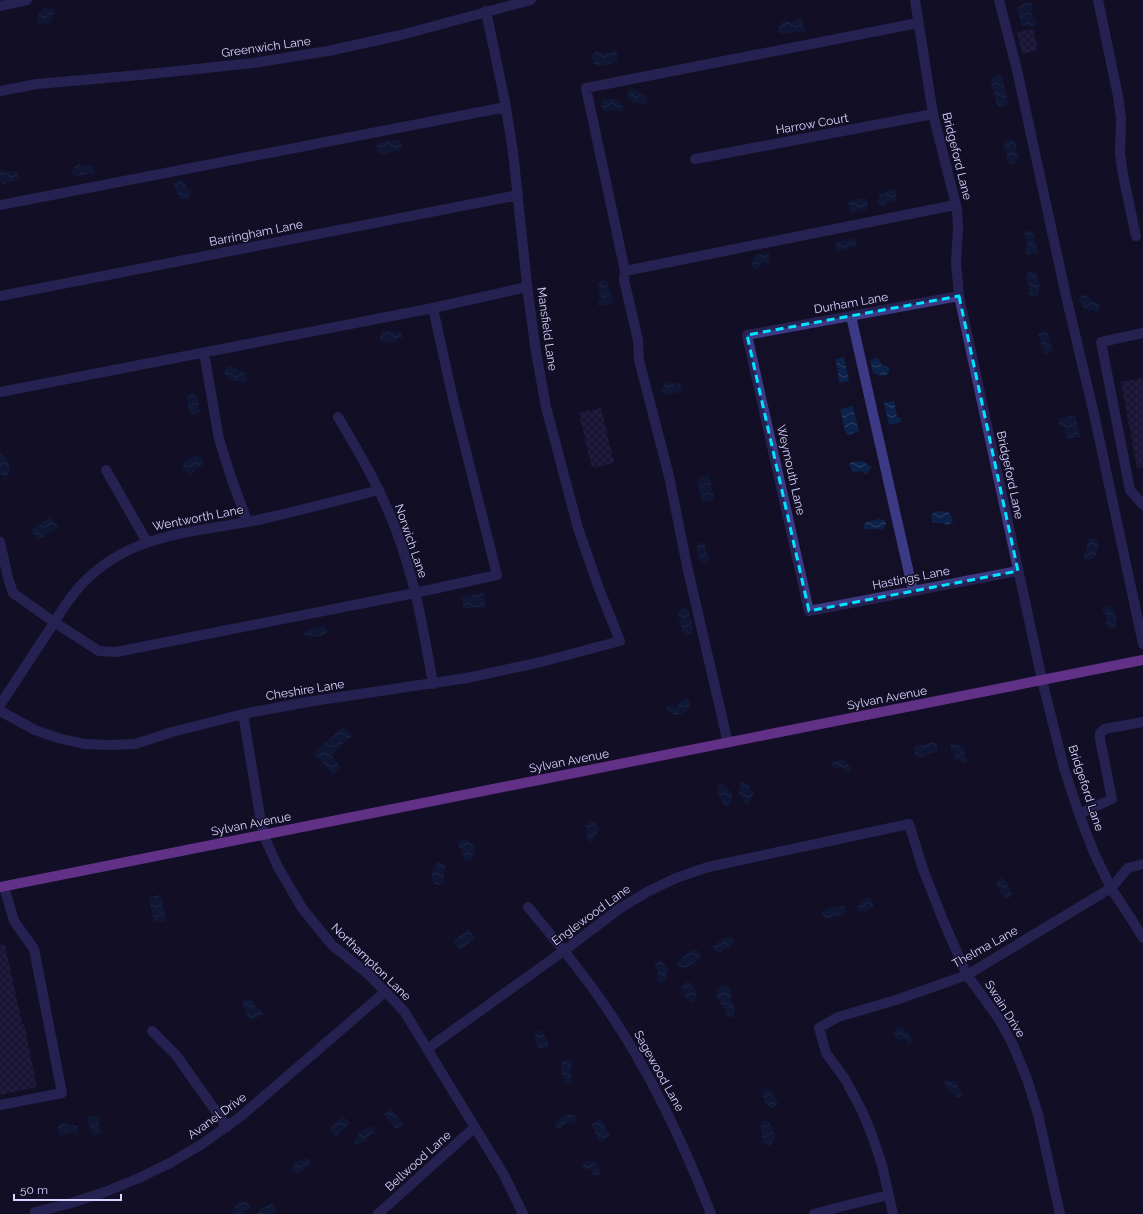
<svg xmlns="http://www.w3.org/2000/svg" width="1143" height="1214" font-family="Raleway,sans-serif">
<style>
.water{fill:url(#water-waves)}
.building{fill:url(#building-cross-hatch)}
.lines{fill:none;stroke-linecap:round;stroke-linejoin:round}
.minor{stroke:#3d3a85;stroke-width:10}
.major{stroke:#c25bff;stroke-width:10}
.marked{fill:none;stroke:#00e5ff;stroke-width:3;stroke-dasharray:8 5;stroke-linejoin:round}
.labels{text-anchor:middle;stroke-width:3;stroke-linejoin:round;paint-order:stroke}
.street-label{font-size:12px;fill:#d9d4ff;stroke:#130f26}
</style>
<defs>
<pattern id="water-waves" width="16" height="10" patternUnits="userSpaceOnUse"><rect width="16" height="10" fill="#0c2248"/><path d="M0 5q4-4 8 0t8 0" fill="none" stroke="#2f4163"/></pattern>
<pattern id="building-cross-hatch" width="8" height="8" patternUnits="userSpaceOnUse"><rect width="8" height="8" fill="#241b47"/><path d="M0 0l8 8M0 8l8-8" fill="none" stroke="#433b63"/></pattern>
</defs>
<rect width="100%" height="100%" fill="#130f26"/>
<path class="water" d="M 1031,2 L 1033,10 L 1031,10 L 1033,18 L 1035,18 L 1037,25 L 1027,27 L 1026,25 L 1022,26 L 1017,7 L 1021,6 L 1021,4 Z
M 51,7 L 54,9 L 55,11 L 50,23 L 39,24 L 37,21 C 37,16 41,11 43,8 Z
M 798,18 L 802,19 L 805,31 L 781,34 L 777,31 L 783,21 L 785,20 C 790,23 794,24 798,18 Z
M 597,51 L 607,54 L 616,51 L 618,61 L 604,66 L 594,64 L 592,55 Z
M 997,75 L 1002,76 L 1008,103 L 1003,107 L 997,106 L 990,79 Z
M 630,89 L 633,89 L 640,93 L 647,96 L 648,98 L 647,103 C 638,105 632,103 627,96 L 628,92 Z
M 605,99 L 615,99 L 623,106 L 623,109 L 621,112 L 614,110 L 604,111 L 601,106 L 602,101 Z
M 1009,139 L 1015,141 L 1019,160 L 1014,164 L 1008,162 L 1003,142 Z
M 391,140 L 399,140 L 401,144 L 402,148 L 400,150 L 388,153 L 383,155 C 377,153 375,149 377,143 Z
M 78,164 L 93,167 L 95,173 L 94,175 L 87,174 L 79,176 L 74,176 L 72,173 L 73,168 Z
M 0,169 L 4,172 L 17,171 L 19,179 L 4,184 L 0,181 Z
M 183,179 L 187,189 L 192,191 L 187,201 L 179,197 L 173,183 Z
M 891,189 L 894,189 L 896,191 L 896,200 L 892,202 L 887,202 L 883,207 L 877,203 L 880,194 L 883,195 L 887,190 Z
M 864,198 L 867,199 L 868,207 L 866,210 L 851,213 L 848,203 L 850,200 Z
M 1033,230 L 1038,253 L 1027,255 L 1025,250 L 1027,245 L 1024,232 Z
M 852,238 L 855,238 L 857,242 L 856,246 L 839,251 L 836,250 L 835,245 L 837,242 Z
M 765,253 L 768,253 L 770,256 L 769,262 L 762,263 L 759,268 L 756,269 L 753,268 L 752,260 L 756,255 Z
M 1029,272 L 1036,272 L 1037,274 L 1040,286 L 1038,295 L 1032,296 L 1028,293 L 1029,285 L 1026,277 Z
M 602,280 L 607,282 L 609,290 L 613,298 L 611,303 L 606,306 L 599,305 L 598,300 L 601,298 C 600,291 595,285 602,280 Z
M 1085,294 L 1094,302 L 1098,304 L 1100,308 L 1098,311 L 1096,312 L 1091,310 L 1085,310 L 1079,299 L 1081,296 Z
M 383,330 L 400,332 L 403,338 L 398,339 L 394,343 L 381,341 L 379,339 Z
M 1047,331 L 1053,351 L 1045,354 L 1041,344 L 1038,334 Z
M 844,357 L 849,381 L 839,383 L 836,359 Z
M 876,358 L 879,360 L 881,364 L 888,367 L 890,371 L 886,376 C 884,376 876,374 873,373 L 871,364 L 871,360 Z
M 228,366 C 234,366 239,371 245,373 L 247,376 L 246,381 L 243,383 L 227,378 L 224,371 Z
M 671,381 L 671,383 L 680,384 L 683,391 L 665,395 L 661,392 L 665,382 Z
M 189,394 L 194,394 L 197,395 L 200,412 L 190,415 L 189,413 L 187,397 Z
M 894,401 L 897,417 L 900,417 L 901,422 L 889,425 L 884,403 Z
M 853,406 L 859,432 L 846,435 L 840,409 Z
M 1075,415 L 1080,437 L 1067,439 L 1064,426 L 1060,426 L 1058,419 Z
M 0,453 C 8,455 12,469 8,476 L 2,476 L 0,473 Z
M 200,455 L 204,464 L 198,467 L 191,476 L 182,468 C 186,458 190,458 200,455 Z
M 858,461 L 864,462 L 872,467 L 866,474 L 860,471 L 852,472 L 849,464 L 852,462 Z
M 709,475 L 714,500 L 702,503 L 697,478 Z
M 941,511 L 948,512 L 951,515 L 953,523 L 946,525 L 943,523 L 932,523 L 931,515 L 934,512 Z
M 51,516 L 58,527 L 38,540 L 31,530 Z
M 879,519 L 884,520 L 886,523 L 885,527 L 881,530 C 876,527 871,530 865,529 L 864,526 L 866,522 Z
M 1088,538 L 1097,539 C 1099,545 1099,555 1092,559 C 1090,560 1088,560 1085,560 L 1083,553 L 1086,552 Z
M 701,542 L 704,543 L 706,545 L 705,550 C 708,554 712,558 707,563 L 701,562 C 698,556 693,546 701,542 Z
M 483,593 L 484,594 L 486,607 L 480,608 L 477,607 L 464,609 L 461,597 Z
M 1109,605 L 1111,606 C 1116,612 1122,629 1109,628 L 1107,624 L 1106,615 L 1103,613 L 1102,608 Z
M 685,608 L 689,610 L 693,631 L 691,634 L 685,635 L 683,634 L 678,614 L 680,609 Z
M 323,626 L 327,631 L 326,633 L 322,636 C 317,636 309,638 305,635 L 304,633 C 309,626 317,629 323,626 Z
M 684,699 L 688,699 L 691,706 C 685,715 673,719 666,708 L 670,706 L 673,708 L 676,707 L 681,701 Z
M 343,727 L 352,736 L 331,755 L 341,767 L 333,775 L 314,753 Z
M 934,742 L 936,743 L 938,749 L 937,752 L 928,754 L 920,758 L 915,756 L 914,749 L 916,746 L 923,745 L 928,743 Z
M 953,743 L 964,747 L 965,749 L 964,757 L 967,759 L 967,762 L 965,763 C 961,761 958,762 955,760 L 954,755 L 950,749 L 951,744 Z
M 843,760 L 851,767 L 851,771 L 848,773 L 846,773 L 841,767 L 833,768 L 832,762 Z
M 742,781 L 745,782 L 754,792 L 750,802 L 748,804 L 743,803 L 743,798 L 739,793 L 740,784 Z
M 721,784 L 724,785 L 725,787 C 733,791 735,800 728,806 L 724,805 L 717,791 L 717,788 Z
M 592,820 L 595,822 L 599,829 L 591,843 L 586,839 L 588,830 L 585,825 Z
M 462,839 L 466,839 L 475,847 L 475,851 L 470,861 L 465,860 L 463,857 L 463,852 C 458,847 457,844 462,839 Z
M 439,862 C 451,864 442,874 444,882 L 442,885 L 438,885 L 433,883 C 430,876 432,866 439,862 Z
M 999,878 C 1002,878 1003,878 1005,880 C 1007,882 1007,884 1008,886 C 1012,891 1015,896 1007,899 C 1002,896 996,886 997,880 Z
M 161,895 L 166,921 L 154,923 L 149,897 Z
M 870,897 L 873,901 L 873,907 L 863,912 L 860,913 L 857,910 C 858,904 863,899 870,897 Z
M 843,906 L 845,908 L 846,912 C 842,917 829,920 823,917 L 822,913 L 823,911 L 830,908 Z
M 468,929 L 475,938 L 461,950 L 453,941 Z
M 728,937 L 731,938 L 733,939 L 734,942 C 731,949 725,947 720,952 L 716,952 L 713,949 L 713,947 C 717,942 722,939 728,937 Z
M 692,950 L 697,950 L 700,952 L 701,956 C 698,963 685,970 678,967 L 677,961 Z
M 661,960 L 668,970 L 664,983 L 657,982 L 658,972 L 654,964 Z
M 685,982 C 695,981 702,1001 690,1003 C 687,1000 682,991 681,988 Z
M 723,985 L 726,985 L 730,989 L 732,1003 L 735,1009 L 734,1016 L 728,1017 C 726,1012 723,1006 720,1002 C 714,994 715,991 723,985 Z
M 247,999 L 252,1000 L 256,1007 L 263,1012 L 263,1014 L 261,1016 L 252,1020 L 248,1018 L 246,1010 L 242,1006 L 244,1000 Z
M 899,1027 C 907,1030 909,1034 913,1041 L 909,1044 L 904,1039 L 899,1042 L 893,1032 Z
M 538,1030 L 542,1031 C 544,1037 549,1041 548,1047 L 544,1049 L 539,1048 L 536,1042 L 535,1035 Z
M 571,1059 L 574,1062 C 569,1069 570,1075 573,1082 L 566,1084 C 561,1076 560,1071 562,1061 Z
M 946,1080 L 957,1082 L 958,1088 L 962,1093 L 959,1098 C 952,1094 947,1089 944,1081 Z
M 765,1089 L 768,1089 L 776,1099 L 778,1104 L 774,1108 L 771,1108 L 765,1103 L 762,1092 Z
M 391,1109 L 404,1124 L 397,1130 L 384,1114 Z
M 567,1114 L 571,1114 L 576,1116 L 576,1119 L 574,1124 L 567,1123 L 561,1128 L 556,1128 L 555,1123 L 564,1115 Z
M 99,1116 L 100,1118 L 98,1122 L 101,1132 L 95,1135 L 93,1134 L 87,1119 L 89,1117 Z
M 343,1116 L 350,1123 L 336,1136 L 329,1129 Z
M 601,1119 L 610,1136 L 600,1142 L 591,1124 Z
M 765,1120 C 770,1122 772,1125 773,1130 C 777,1138 771,1150 764,1143 C 762,1140 761,1127 761,1123 Z
M 63,1123 L 77,1126 L 78,1131 L 77,1133 L 68,1133 L 62,1135 L 60,1134 L 57,1128 L 59,1125 Z
M 373,1126 L 375,1129 L 374,1132 L 370,1135 L 366,1141 L 355,1144 L 354,1141 C 358,1133 364,1128 373,1126 Z
M 306,1158 L 311,1160 C 309,1167 302,1172 295,1173 L 292,1171 C 292,1162 299,1161 306,1158 Z
M 590,1161 L 595,1162 L 601,1173 L 597,1176 L 593,1175 L 591,1170 L 583,1169 L 582,1166 L 584,1163 Z
M 238,1202 L 247,1202 L 251,1208 L 241,1214 L 233,1214 L 232,1212 Z
M 271,1203 L 275,1205 L 276,1212 L 271,1214 L 258,1214 L 260,1209 Z"/>
<path class="building" d="M 1033,29 L 1038,50 L 1022,54 L 1017,32 Z
M 1143,378 L 1143,467 L 1137,468 L 1121,382 Z
M 601,408 L 614,463 L 592,468 L 579,413 Z
M 0,945 L 5,945 L 22,1024 L 24,1024 L 37,1087 L 0,1095 Z"/>
<g class="lines">
<path class="minor" d="M 915,0 L 933,114 L 957,209 L 958,229 L 956,263 L 959,296 L 1042,680 L 1064,768 L 1079,814 L 1094,853 L 1111,888 L 1132,920 L 1143,938
M 999,0 L 1017,70 L 1066,296 L 1094,414 L 1143,644
M 1098,0 L 1118,96 L 1121,119 L 1120,153 L 1123,175 L 1136,236
M 0,6 L 27,0
M 918,23 L 586,88 L 625,271 L 955,205
M 0,91 L 37,84 L 140,75 L 253,63 L 328,51 L 401,35 L 531,0
M 695,159 L 933,114
M 0,205 L 506,107
M 625,271 L 624,280 L 638,340 L 639,360 L 669,476 L 687,566 L 728,743
M 0,296 L 518,195
M 959,296 L 747,335 L 809,611 L 1018,571
M 433,308 L 527,287
M 851,316 L 913,591
M 1143,333 L 1101,342 L 1130,490 L 1143,505
M 204,353 L 219,439 L 232,480 L 247,521
M 0,392 L 433,308 L 453,399 L 497,575 L 415,593 L 116,652 L 99,651 L 54,622 L 13,593 L 8,578 L 0,542
M 338,417 C 360,454 381,490 396,530 C 415,580 424,632 433,684
M 106,470 L 147,542
M 0,705 C 16,681 32,656 48,632 C 59,615 69,597 83,583 C 133,531 197,533 262,519 C 301,510 340,500 379,490
M 0,711 L 35,730 L 58,738 L 84,744 L 108,745 L 135,744 L 172,732 L 243,714 L 313,701 L 467,678 L 541,662 L 620,641 L 598,586 L 578,528 L 546,407 L 536,352 L 528,294 L 513,152 L 505,102 L 486,11
M 243,714 L 263,834 L 278,867 L 302,908 L 332,945 L 368,974 L 404,1011 L 504,1175 L 523,1214
M 1079,814 L 1112,799 L 1100,739 L 1100,733 L 1105,729 L 1143,722
M 528,907 C 551,935 575,963 596,993 C 645,1061 681,1136 711,1214
M 152,1031 L 176,1055 L 227,1127
M 427,1049 L 565,950 L 619,909 L 647,892 L 676,878 L 708,867 L 909,824 L 924,872 L 943,920 L 967,975 L 999,1019 L 1013,1045 L 1027,1079 L 1038,1114 L 1060,1214
M 0,1105 L 62,1093 L 34,949 L 14,921 L 4,887
M 36,1214 L 35,1212 L 68,1204 L 105,1192 L 139,1178 L 170,1163 L 202,1144 L 240,1117 L 385,992
M 378,1214 L 475,1127
M 814,1214 L 836,1208 L 888,1195
M 893,1214 L 882,1165 L 872,1135 L 862,1111 L 845,1079 L 826,1053 L 819,1028 L 838,1017 L 896,1000 L 967,975 L 1111,888 L 1128,868 L 1143,864"/>
<path class="major" d="M 0,887 L 1143,660"/>
</g>
<path d="M0 0H1143V1214H0ZM 959,296 L 1018,571 L 809,611 L 747,335 Z" fill="#130f26" fill-opacity=".55" fill-rule="evenodd"/>
<path class="marked" d="M 959,296 L 1018,571 L 809,611 L 747,335 Z"/>
<g class="labels">
<g class="street-label">
<text transform="translate(266 47) rotate(-8)" y="4">Greenwich Lane</text>
<text transform="translate(812 124) rotate(-10)" y="4">Harrow Court</text>
<text transform="translate(957 156) rotate(76)" y="4">Bridgeford Lane</text>
<text transform="translate(256 233) rotate(-11)" y="4">Barringham Lane</text>
<text transform="translate(851 303) rotate(-10)" y="4">Durham Lane</text>
<text transform="translate(547 329) rotate(82)" y="4">Mansfield Lane</text>
<text transform="translate(791 470) rotate(77)" y="4">Weymouth Lane</text>
<text transform="translate(1010 475) rotate(78)" y="4">Bridgeford Lane</text>
<text transform="translate(198 518) rotate(-11)" y="4">Wentworth Lane</text>
<text transform="translate(411 541) rotate(71)" y="4">Norwich Lane</text>
<text transform="translate(911 578) rotate(-11)" y="4">Hastings Lane</text>
<text transform="translate(305 690) rotate(-9)" y="4">Cheshire Lane</text>
<text transform="translate(887 698) rotate(-11)" y="4">Sylvan Avenue</text>
<text transform="translate(569 761) rotate(-11)" y="4">Sylvan Avenue</text>
<text transform="translate(1086 788) rotate(72)" y="4">Bridgeford Lane</text>
<text transform="translate(251 824) rotate(-11)" y="4">Sylvan Avenue</text>
<text transform="translate(591 915) rotate(-36)" y="4">Englewood Lane</text>
<text transform="translate(985 947) rotate(-29)" y="4">Thelma Lane</text>
<text transform="translate(371 962) rotate(44)" y="4">Northampton Lane</text>
<text transform="translate(1005 1009) rotate(58)" y="4">Swain Drive</text>
<text transform="translate(659 1071) rotate(61)" y="4">Sagewood Lane</text>
<text transform="translate(217 1116) rotate(-36)" y="4">Avanel Drive</text>
<text transform="translate(418 1161) rotate(-42)" y="4">Bellwood Lane</text>
</g>
</g>
<path d="M14 1194v6h107v-6" fill="none" stroke="#d9d4ff" stroke-width="2"/>
<text x="20" y="1194" font-size="12" fill="#d9d4ff" stroke="#130f26" stroke-width="3" paint-order="stroke">50 m</text>
</svg>
